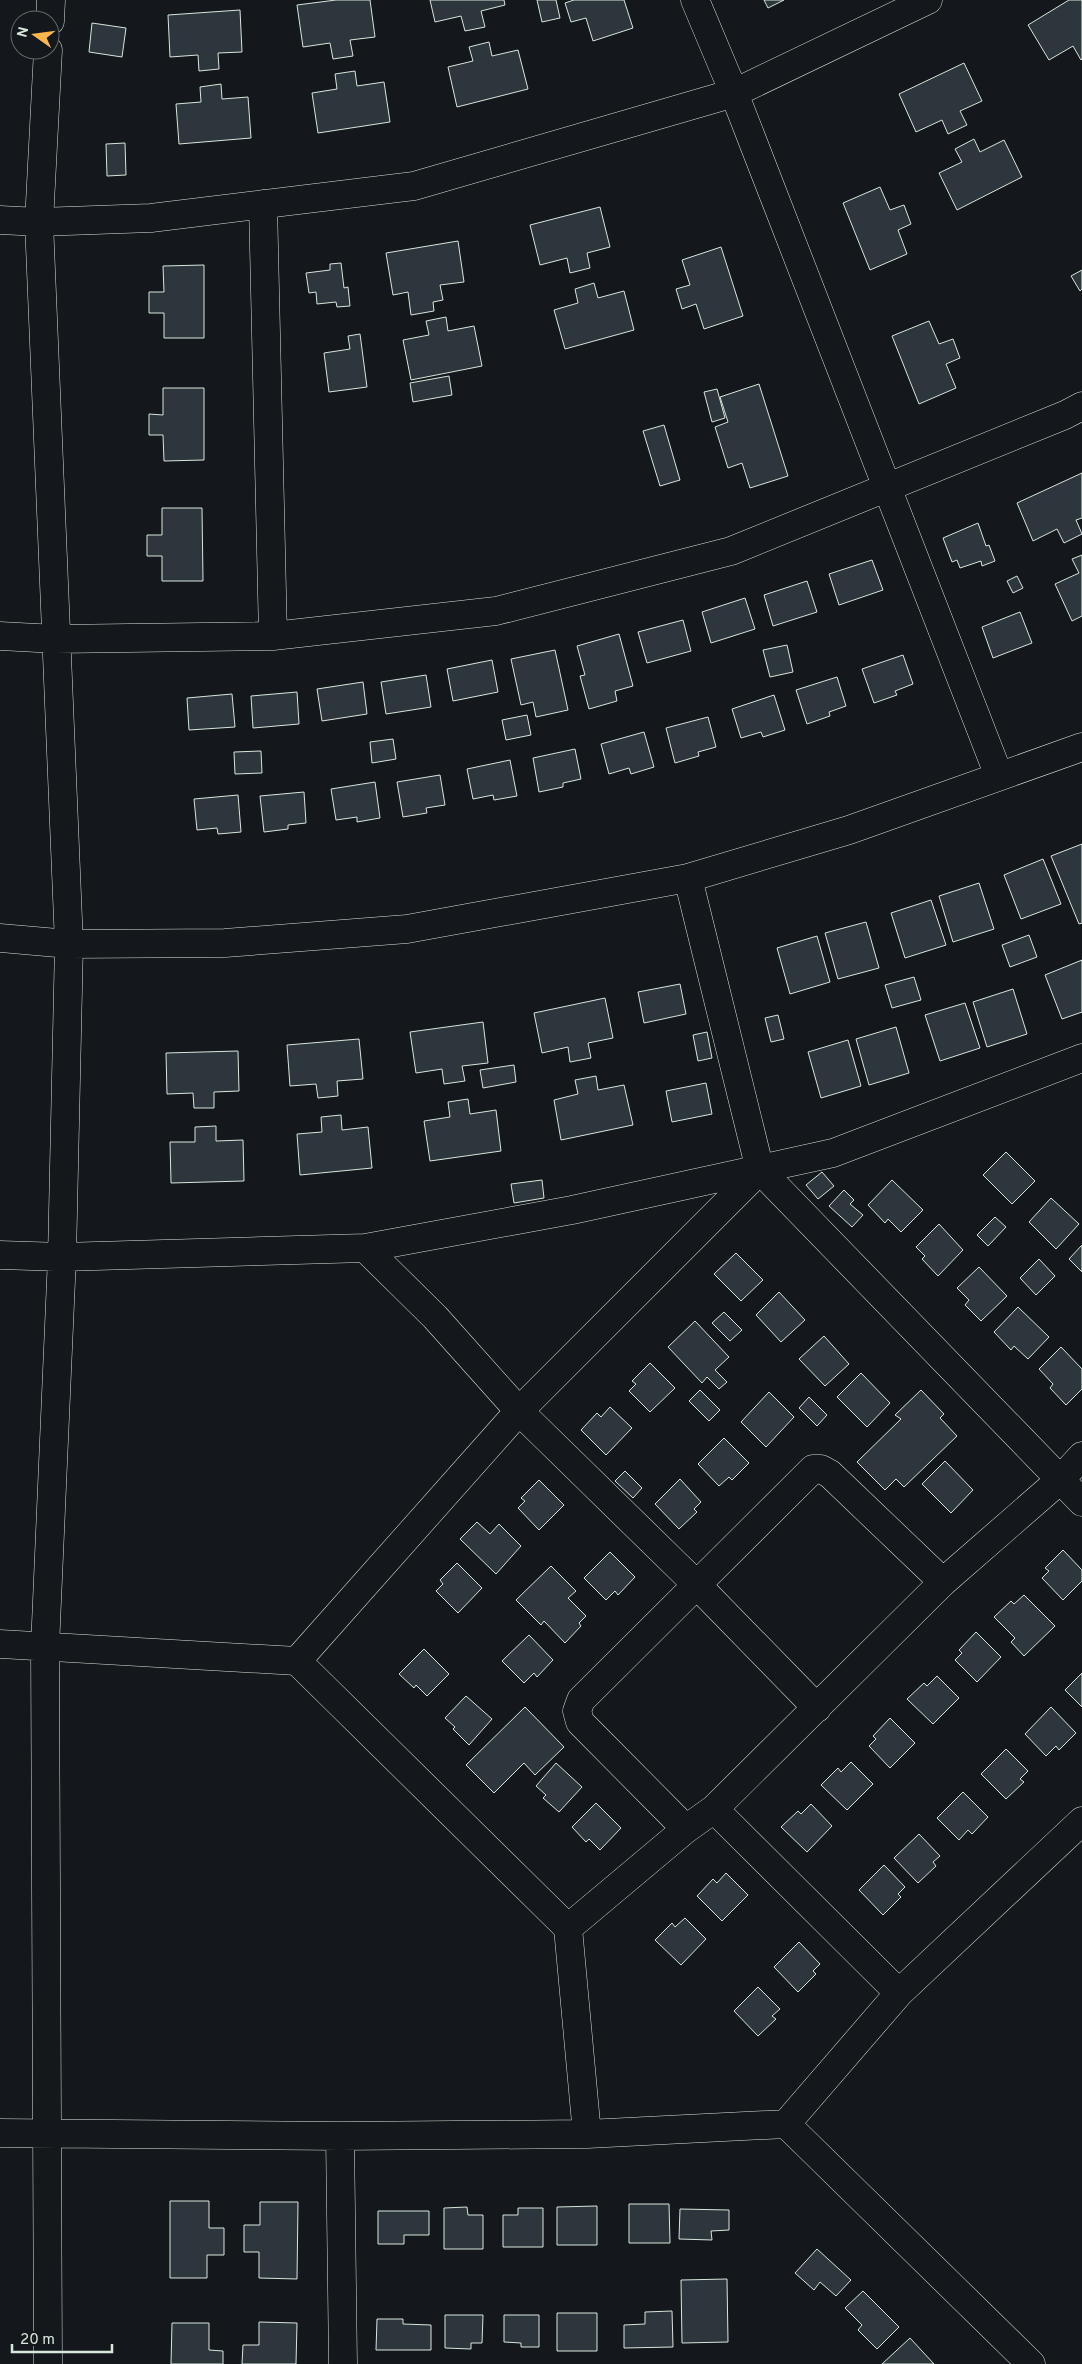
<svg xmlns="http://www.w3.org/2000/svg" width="1082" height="2364" font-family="Overpass,sans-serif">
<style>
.building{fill:#2c363c;stroke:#d8e6dc}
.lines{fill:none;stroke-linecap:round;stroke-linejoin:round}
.street-casing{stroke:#d8e6dc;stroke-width:29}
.street{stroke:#14181c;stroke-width:28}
</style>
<rect width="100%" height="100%" fill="#14181c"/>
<path class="building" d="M 336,0 L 370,0 L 375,37 L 350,40 L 353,56 L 333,59 L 330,43 L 303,47 L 297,5 Z
M 430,0 L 504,0 L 505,5 L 481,11 L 485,27 L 465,31 L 461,16 L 435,22 Z
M 537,0 L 556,0 L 560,18 L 542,22 Z
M 574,0 L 624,0 L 633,28 L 593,41 L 586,18 L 571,22 L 565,3 Z
M 764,0 L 784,0 L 768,8 Z
M 1069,0 L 1082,0 L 1082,59 L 1081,60 L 1073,46 L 1049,60 L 1028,25 Z
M 240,10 L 242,52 L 218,53 L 219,69 L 199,71 L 198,55 L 170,57 L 168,15 Z
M 92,23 L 126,28 L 122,57 L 89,52 Z
M 489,42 L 492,56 L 518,50 L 528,89 L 457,107 L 448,67 L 473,61 L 469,47 Z
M 964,63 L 982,101 L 960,111 L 967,125 L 948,134 L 942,120 L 916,132 L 899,94 Z
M 355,71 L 357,86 L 384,82 L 390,122 L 318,133 L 312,93 L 337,89 L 335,74 Z
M 221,84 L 222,99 L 248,97 L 251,138 L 179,144 L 176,104 L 201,102 L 200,87 Z
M 974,139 L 980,152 L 1004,140 L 1022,177 L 957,210 L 939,173 L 962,162 L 955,149 Z
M 125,143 L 126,175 L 107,176 L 106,144 Z
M 880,187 L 890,210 L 904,205 L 911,224 L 898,230 L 907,254 L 870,270 L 843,203 Z
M 600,207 L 610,247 L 587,253 L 590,268 L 570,273 L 567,258 L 540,265 L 530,225 Z
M 458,241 L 464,282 L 440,285 L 443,300 L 433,302 L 434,311 L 411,315 L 408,292 L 393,295 L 386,253 Z
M 721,247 L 743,316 L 704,329 L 696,304 L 682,309 L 676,289 L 690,285 L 682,260 Z
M 341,263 L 344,288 L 348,287 L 350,306 L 337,307 L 336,302 L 317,304 L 316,292 L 309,293 L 306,273 L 330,270 L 330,264 Z
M 204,265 L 204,338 L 164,338 L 164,313 L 149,313 L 149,292 L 164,292 L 163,266 Z
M 1082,270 L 1082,289 L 1080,291 L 1071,276 Z
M 594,283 L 598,298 L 624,291 L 634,330 L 565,349 L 554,310 L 578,303 L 575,289 Z
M 446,317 L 448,331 L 474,326 L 482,366 L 411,380 L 403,340 L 429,335 L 426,321 Z
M 929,321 L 939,344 L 953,339 L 960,358 L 946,364 L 956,388 L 919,404 L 892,336 Z
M 360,334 L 367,387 L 329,392 L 324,353 L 350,349 L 348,336 Z
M 449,376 L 452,395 L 413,402 L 410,383 Z
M 759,384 L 788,476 L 750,488 L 742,463 L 728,468 L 715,427 L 728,422 L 720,397 Z
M 163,388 L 204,388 L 204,460 L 164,461 L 163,435 L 149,435 L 149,414 L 163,415 Z
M 717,389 L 725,418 L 712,422 L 704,392 Z
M 664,425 L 680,480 L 660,486 L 643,431 Z
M 1082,473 L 1082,518 L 1076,520 L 1082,534 L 1064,543 L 1057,529 L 1033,541 L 1017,503 Z
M 162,508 L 202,508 L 203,581 L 162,581 L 162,556 L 147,556 L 147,535 L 162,535 Z
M 978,523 L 986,546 L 989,545 L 995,561 L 982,566 L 981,561 L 960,568 L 957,560 L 952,562 L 943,538 Z
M 1082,555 L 1082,616 L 1072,621 L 1055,584 L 1079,573 L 1072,559 Z
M 872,560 L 883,590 L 839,605 L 829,574 Z
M 1017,576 L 1023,588 L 1013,593 L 1007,581 Z
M 807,581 L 817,612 L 773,626 L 764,595 Z
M 745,598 L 755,629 L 711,643 L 702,612 Z
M 1020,612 L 1032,643 L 993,658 L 982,627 Z
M 683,620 L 691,651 L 647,663 L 638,632 Z
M 619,634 L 633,686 L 615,691 L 617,701 L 589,709 L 580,676 L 585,675 L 577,646 Z
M 787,645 L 793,672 L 770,677 L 763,650 Z
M 555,650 L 568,710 L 536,717 L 533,702 L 521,705 L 511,659 Z
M 903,655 L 913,684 L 895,691 L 897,695 L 874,703 L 862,669 Z
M 492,660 L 498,692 L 453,701 L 447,669 Z
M 426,675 L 431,707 L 386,714 L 381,682 Z
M 837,677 L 846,706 L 829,712 L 830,716 L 807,724 L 796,690 Z
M 363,682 L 367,714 L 322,721 L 317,689 Z
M 297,692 L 299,724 L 253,728 L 251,696 Z
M 232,694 L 235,727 L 189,730 L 187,698 Z
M 774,695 L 785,730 L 763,737 L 761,732 L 741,738 L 732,709 Z
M 527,715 L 531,735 L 506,740 L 502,720 Z
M 708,717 L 716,747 L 698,752 L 699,756 L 675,763 L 666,728 Z
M 644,732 L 654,767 L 631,774 L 629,768 L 609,774 L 601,744 Z
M 393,739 L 396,759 L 372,763 L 370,742 Z
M 575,749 L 581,779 L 563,783 L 563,787 L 539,792 L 533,758 Z
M 261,751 L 262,773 L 235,774 L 234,752 Z
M 510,760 L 517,796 L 494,800 L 493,795 L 473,799 L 467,769 Z
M 440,775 L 445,805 L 426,808 L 427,813 L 403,817 L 397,782 Z
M 375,782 L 380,818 L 357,822 L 357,817 L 336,820 L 331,789 Z
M 304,792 L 306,823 L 288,825 L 288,829 L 264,832 L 260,796 Z
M 238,795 L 241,832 L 218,834 L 217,828 L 197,830 L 194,799 Z
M 1082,844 L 1082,923 L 1079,924 L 1051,856 Z
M 1043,859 L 1061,904 L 1021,919 L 1004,875 Z
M 979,883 L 994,929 L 953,942 L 939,896 Z
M 931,900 L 946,945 L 905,958 L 891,913 Z
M 866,922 L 879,968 L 838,979 L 825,933 Z
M 1029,935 L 1037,957 L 1010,967 L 1002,945 Z
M 817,936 L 830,982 L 790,994 L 777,948 Z
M 1082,960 L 1082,1012 L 1062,1019 L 1045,975 Z
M 914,977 L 921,1000 L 892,1008 L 885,985 Z
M 680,984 L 686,1014 L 644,1023 L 638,992 Z
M 1013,989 L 1027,1034 L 987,1047 L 973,1002 Z
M 605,998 L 613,1038 L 588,1043 L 591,1058 L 570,1062 L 568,1047 L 542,1053 L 534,1013 Z
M 965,1003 L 980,1048 L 940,1061 L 925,1015 Z
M 778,1015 L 784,1039 L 771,1042 L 765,1018 Z
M 483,1022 L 488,1063 L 462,1066 L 465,1081 L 444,1084 L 442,1069 L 416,1073 L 410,1032 Z
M 896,1027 L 909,1073 L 869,1085 L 856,1039 Z
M 707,1032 L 712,1058 L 698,1061 L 693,1035 Z
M 359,1039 L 363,1079 L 337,1081 L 338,1096 L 318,1098 L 316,1084 L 290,1086 L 287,1045 Z
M 848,1040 L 861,1086 L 821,1098 L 808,1052 Z
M 238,1051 L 239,1091 L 214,1092 L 214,1108 L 194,1108 L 193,1093 L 167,1094 L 166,1053 Z
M 514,1065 L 516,1082 L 483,1088 L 480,1070 Z
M 596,1076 L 598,1090 L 624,1085 L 633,1125 L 561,1140 L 554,1100 L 578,1094 L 575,1080 Z
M 706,1083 L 712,1114 L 672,1122 L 666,1091 Z
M 468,1099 L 470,1114 L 496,1110 L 501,1151 L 430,1161 L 424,1121 L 450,1117 L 448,1102 Z
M 341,1115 L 342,1130 L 368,1127 L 372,1168 L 300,1175 L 297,1134 L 322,1132 L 321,1117 Z
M 216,1126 L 216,1141 L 243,1140 L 244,1181 L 171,1183 L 170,1142 L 195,1142 L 195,1127 Z
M 1006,1152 L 1035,1181 L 1012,1204 L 983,1175 Z
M 822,1172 L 834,1186 L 818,1199 L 806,1185 Z
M 542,1180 L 544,1198 L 514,1203 L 511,1184 Z
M 892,1180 L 923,1210 L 901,1232 L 888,1219 L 885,1223 L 868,1205 Z
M 844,1190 L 854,1200 L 850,1204 L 863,1215 L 852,1227 L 829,1206 Z
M 1051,1198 L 1079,1224 L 1056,1249 L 1029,1222 Z
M 995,1217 L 1006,1227 L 988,1246 L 977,1235 Z
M 939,1224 L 963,1250 L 938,1276 L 922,1259 L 925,1256 L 916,1247 Z
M 1082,1245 L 1082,1272 L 1069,1259 Z
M 736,1253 L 763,1280 L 741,1301 L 714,1274 Z
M 1039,1259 L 1055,1276 L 1036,1295 L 1020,1278 Z
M 979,1267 L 1007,1296 L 981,1321 L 965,1305 L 969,1300 L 957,1288 Z
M 779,1292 L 805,1320 L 781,1342 L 756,1315 Z
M 1018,1307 L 1049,1337 L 1028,1359 L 1014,1346 L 1011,1350 L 994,1332 Z
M 724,1312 L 742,1330 L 730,1341 L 712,1323 Z
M 695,1321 L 729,1357 L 715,1370 L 727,1382 L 719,1389 L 707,1377 L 702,1383 L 668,1347 Z
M 824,1336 L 849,1364 L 825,1386 L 799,1359 Z
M 1061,1347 L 1082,1369 L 1082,1389 L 1066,1405 L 1050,1388 L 1053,1384 L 1039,1369 Z
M 650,1363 L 675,1388 L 650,1412 L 629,1391 L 636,1384 L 632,1381 Z
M 861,1373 L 890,1403 L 867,1427 L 837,1397 Z
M 700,1390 L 720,1410 L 709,1421 L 689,1401 Z
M 921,1390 L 944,1414 L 940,1418 L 957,1436 L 904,1487 L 896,1479 L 885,1490 L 857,1462 L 901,1419 L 895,1415 Z
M 769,1392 L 794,1417 L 766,1447 L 741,1422 Z
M 809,1397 L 827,1415 L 817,1426 L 799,1408 Z
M 610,1407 L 632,1428 L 606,1455 L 581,1430 L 597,1413 L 601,1417 Z
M 724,1438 L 749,1463 L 732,1480 L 729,1477 L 719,1486 L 698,1464 Z
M 945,1461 L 973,1490 L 951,1513 L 922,1484 Z
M 625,1471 L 642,1488 L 633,1498 L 615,1481 Z
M 680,1479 L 701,1502 L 694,1509 L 697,1512 L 679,1529 L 655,1504 Z
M 539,1480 L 564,1505 L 539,1530 L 518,1508 L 525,1501 L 521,1498 Z
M 477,1522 L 490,1534 L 499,1524 L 521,1546 L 496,1574 L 460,1539 Z
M 1063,1550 L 1082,1570 L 1082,1581 L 1063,1600 L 1042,1578 L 1049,1571 L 1045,1568 Z
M 610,1552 L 635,1577 L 618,1595 L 615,1591 L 606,1600 L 584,1578 Z
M 457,1563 L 482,1588 L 458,1613 L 436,1591 L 443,1584 L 440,1580 Z
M 551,1566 L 576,1591 L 568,1598 L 586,1616 L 579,1623 L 581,1626 L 565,1643 L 544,1621 L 541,1625 L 516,1600 Z
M 1024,1595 L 1055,1626 L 1024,1656 L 1011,1642 L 1015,1638 L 994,1617 L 1011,1601 L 1014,1604 Z
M 976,1632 L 1001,1657 L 977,1682 L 955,1660 L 962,1653 L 959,1650 Z
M 529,1635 L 553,1660 L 537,1677 L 534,1673 L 524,1683 L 502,1661 Z
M 424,1649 L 449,1674 L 427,1696 L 416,1685 L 414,1688 L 399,1674 Z
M 1082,1673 L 1082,1707 L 1065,1690 Z
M 937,1676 L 959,1698 L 933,1724 L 907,1699 L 924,1683 L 927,1686 Z
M 466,1696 L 492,1719 L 469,1745 L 453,1729 L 455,1727 L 445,1718 Z
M 525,1707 L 564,1747 L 535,1775 L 524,1763 L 494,1793 L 466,1765 Z
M 1051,1707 L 1076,1733 L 1059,1750 L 1056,1746 L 1046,1756 L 1025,1734 Z
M 890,1718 L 915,1743 L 890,1768 L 869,1746 L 876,1739 L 873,1736 Z
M 1006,1749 L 1028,1771 L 1020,1779 L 1024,1782 L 1006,1799 L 981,1774 Z
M 851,1762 L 873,1784 L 847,1810 L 821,1785 L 838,1768 L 841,1772 Z
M 556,1763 L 582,1787 L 559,1812 L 543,1798 L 546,1795 L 536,1786 Z
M 963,1792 L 988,1817 L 972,1834 L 968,1830 L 959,1840 L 937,1818 Z
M 596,1803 L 621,1828 L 600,1850 L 589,1839 L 586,1842 L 572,1827 Z
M 811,1804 L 832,1826 L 807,1852 L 781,1827 L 798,1811 L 801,1814 Z
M 919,1834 L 940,1856 L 933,1862 L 936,1866 L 918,1883 L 894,1858 Z
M 884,1865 L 905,1887 L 898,1894 L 901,1897 L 883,1915 L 859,1890 Z
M 726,1873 L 748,1895 L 722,1921 L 697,1896 L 713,1879 L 717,1883 Z
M 685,1918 L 706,1939 L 681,1965 L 655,1940 L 672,1923 L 675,1927 Z
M 799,1942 L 820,1964 L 813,1971 L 816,1974 L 798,1992 L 774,1967 Z
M 758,1987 L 780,2009 L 772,2016 L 776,2019 L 758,2036 L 734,2011 Z
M 170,2201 L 209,2201 L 209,2228 L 224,2228 L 224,2255 L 207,2255 L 207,2278 L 170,2278 Z
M 260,2202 L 298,2202 L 297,2279 L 259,2278 L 259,2252 L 244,2252 L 244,2225 L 260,2225 Z
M 629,2204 L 669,2204 L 670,2243 L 629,2243 Z
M 597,2206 L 597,2245 L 557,2245 L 557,2207 Z
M 467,2207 L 468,2215 L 483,2215 L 483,2249 L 444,2249 L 444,2208 Z
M 518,2208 L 543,2208 L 543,2247 L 503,2247 L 503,2215 L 518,2215 Z
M 680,2209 L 729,2210 L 729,2230 L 711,2231 L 712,2240 L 679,2239 Z
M 378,2211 L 429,2211 L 429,2235 L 404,2235 L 404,2244 L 378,2244 Z
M 817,2249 L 851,2280 L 836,2296 L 820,2282 L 814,2290 L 795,2273 Z
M 727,2279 L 728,2342 L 682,2343 L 681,2280 Z
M 863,2291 L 899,2327 L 877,2349 L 858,2330 L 862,2325 L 845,2308 Z
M 672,2311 L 673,2347 L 624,2348 L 624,2325 L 645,2324 L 645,2312 Z
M 557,2313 L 597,2313 L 597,2351 L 557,2351 Z
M 445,2315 L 483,2315 L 482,2343 L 471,2343 L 471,2349 L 445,2348 Z
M 504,2315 L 539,2315 L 539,2347 L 521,2347 L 521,2343 L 504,2342 Z
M 377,2319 L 403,2319 L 403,2324 L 431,2325 L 431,2350 L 376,2350 Z
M 259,2322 L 297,2323 L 296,2364 L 242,2364 L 243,2345 L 259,2345 Z
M 172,2323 L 209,2323 L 209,2350 L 223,2351 L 223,2364 L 171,2364 Z
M 910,2338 L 934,2364 L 882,2364 Z"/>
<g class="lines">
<g class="street-casing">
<path id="street" d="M 695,0 L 734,93 L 999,776
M 50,21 L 51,0
M 263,204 L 273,636
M 0,220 L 39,222 L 151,218 L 414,186 L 734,93 L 928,0
M 0,636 L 56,639 L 273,636 L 496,611 L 731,551 L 1065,415 L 1082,406
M 688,878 L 760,1170 L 1082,1502
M 0,938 L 69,944 L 225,943 L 407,929 L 688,878 L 849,830 L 1082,747
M 365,1248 L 435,1317 L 519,1411 L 697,1585 L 817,1708
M 0,1255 L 62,1257 L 365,1248 L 572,1210 L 833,1153 L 1082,1058
M 0,1644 L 297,1661 L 568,1928 L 587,2134
M 297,1661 L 519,1411 L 760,1170
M 714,1809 L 899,1993
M 686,1829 L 580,1722 L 577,1711 L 581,1700 L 813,1469 L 821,1469 L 830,1474 L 943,1582
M 568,1928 L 686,1829 L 714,1809 L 943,1582 L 1060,1480 L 1082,1456
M 786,2124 L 1031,2364
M 0,2133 L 340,2136 L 587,2134 L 786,2124 L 899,1993 L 1082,1821
M 340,2136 L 343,2364
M 48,2364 L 45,1647 L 62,1257 L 69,944 L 39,222 L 48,50"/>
</g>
<use href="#street" class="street"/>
</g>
<g transform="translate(35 35) rotate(284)"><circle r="24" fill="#14181c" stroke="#626a69"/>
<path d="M0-4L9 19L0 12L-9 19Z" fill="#ffb74d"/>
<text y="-8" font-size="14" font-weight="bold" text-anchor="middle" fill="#d8e6dc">N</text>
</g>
<path d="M12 2344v8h100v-8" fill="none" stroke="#d8e6dc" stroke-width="2.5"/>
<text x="20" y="2344" font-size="15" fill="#d8e6dc" stroke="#14181c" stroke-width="4" paint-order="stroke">20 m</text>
</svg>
